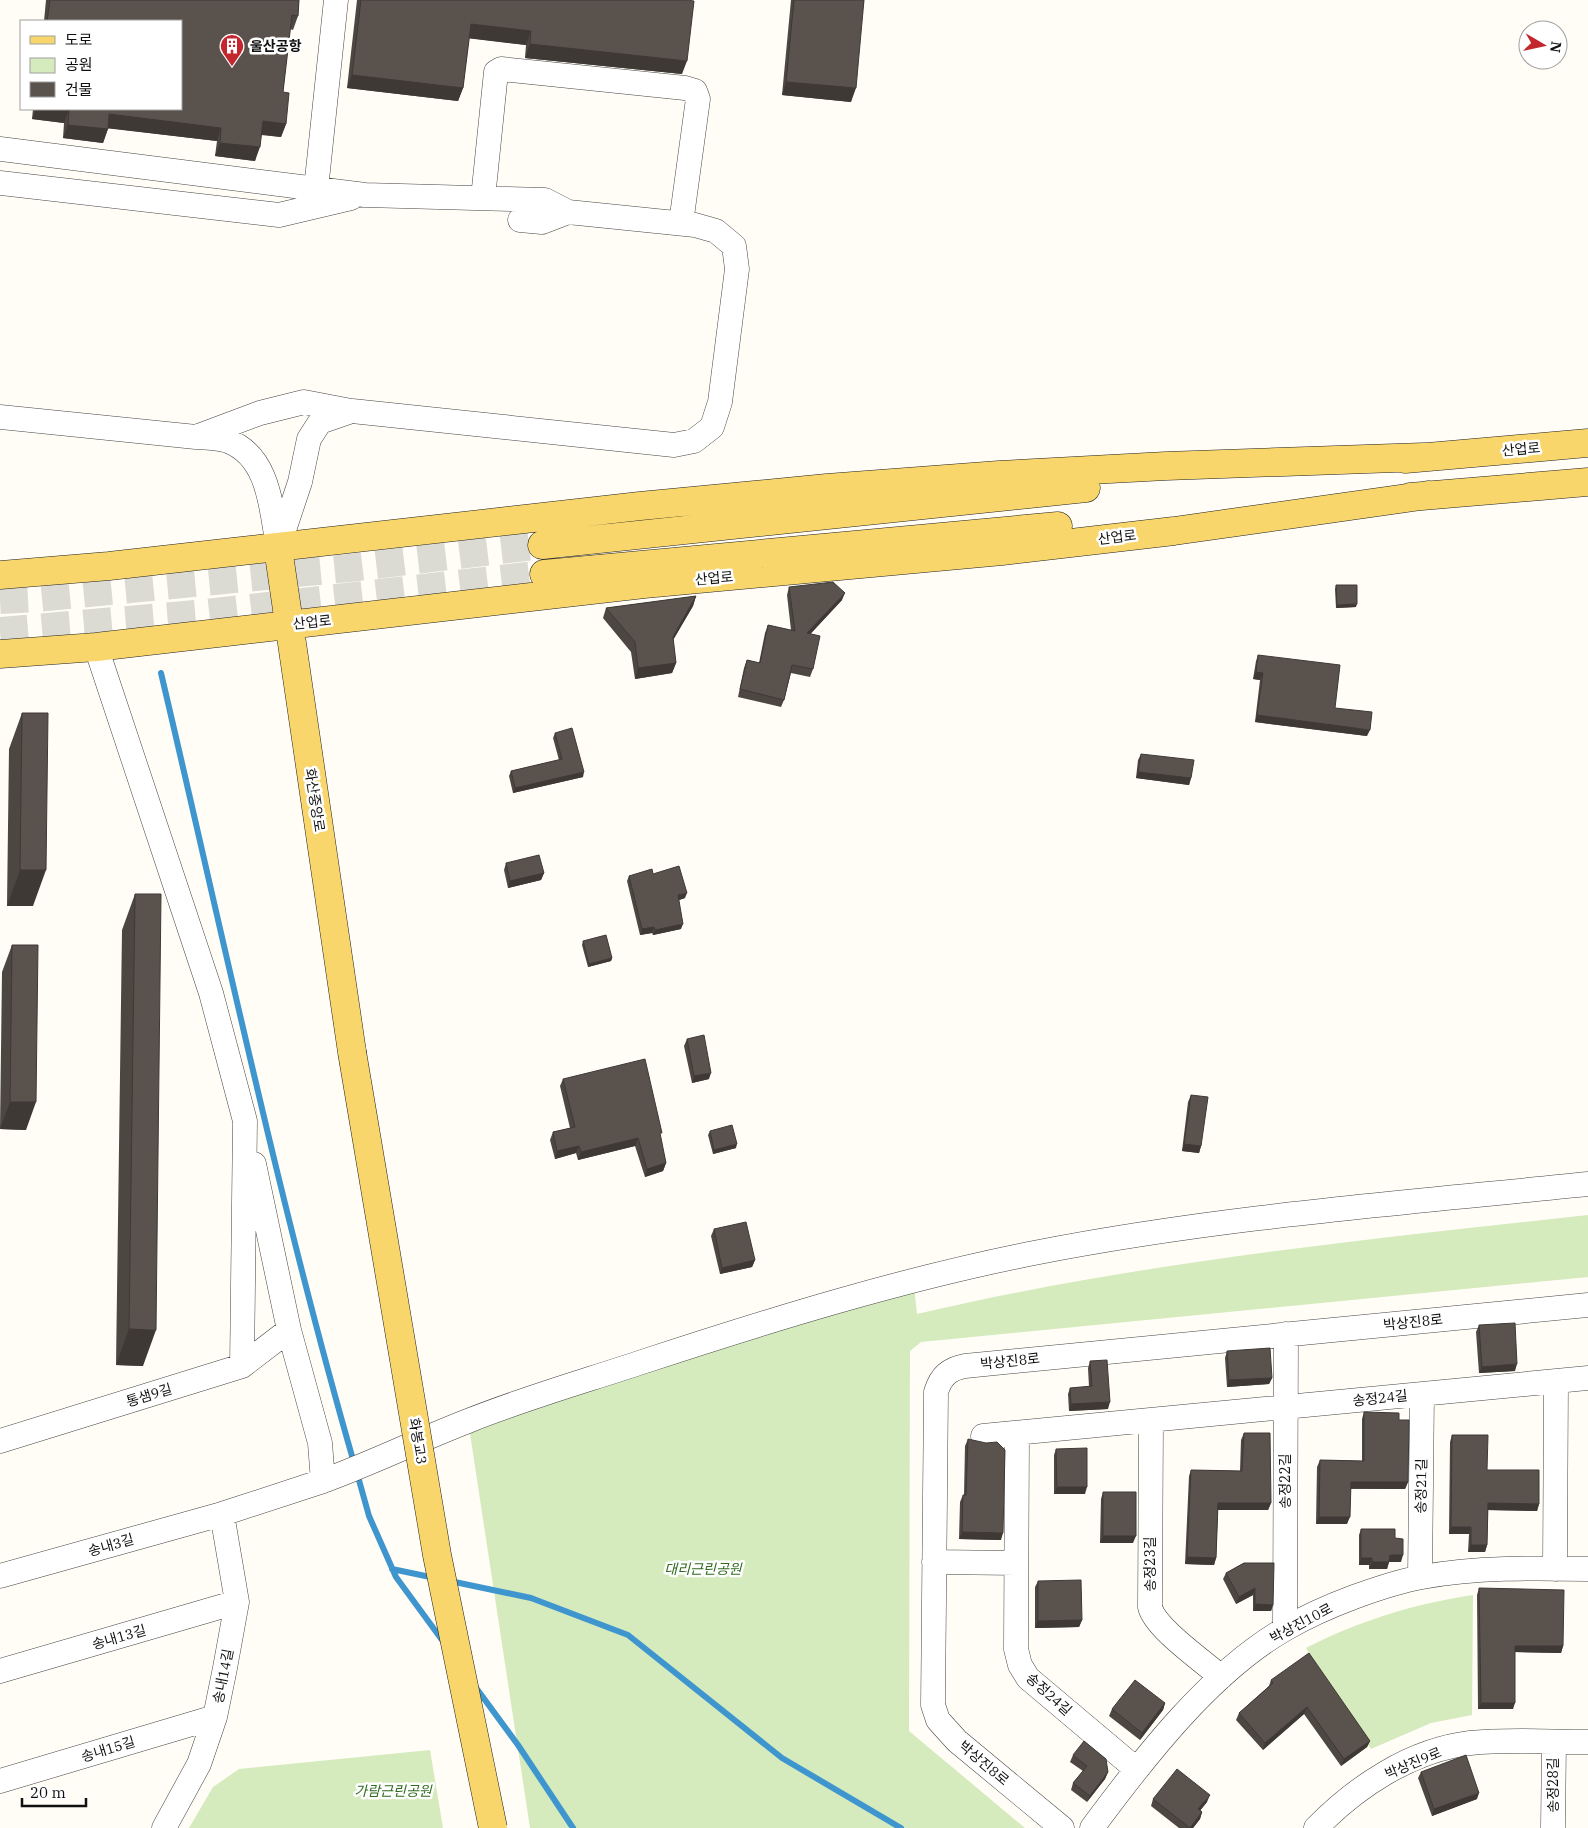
<svg xmlns="http://www.w3.org/2000/svg" width="1588" height="1828" font-family="'IBM Plex Serif','Noto Sans KR',serif">
<style>
.green{fill:#d5ebbd}
.lines{fill:none;stroke-linecap:round;stroke-linejoin:round}
.stream{stroke:#3f96cf;stroke-width:6}
.major-tunnel{stroke:#dbdad3;stroke-width:28;stroke-dasharray:28 14;stroke-linecap:butt}
.minor-casing{stroke:#444;stroke-width:25}
.major-casing{stroke:#222;stroke-width:29}
.minor{stroke:#fff;stroke-width:24}
.major{stroke:#f9d66b;stroke-width:28}
.major-bridge-casing{stroke:#222;stroke-width:29;stroke-linecap:butt}
.major-bridge{stroke:#f9d66b;stroke-width:28}
.wall{fill:#4d4742}
.shaded-wall{fill:#3f3936}
.building{fill:#5a524d;stroke:#3f3936}
.labels{text-anchor:middle;stroke-width:5;stroke-linejoin:round;paint-order:stroke}
.poi-label{font-size:14px;font-weight:bold;fill:#111;stroke:#fff;text-anchor:start}
.street-label{font-size:14px;fill:#111;stroke:#fff}
.park-label{font-size:14px;font-style:italic;fill:#2f6b1f;stroke:#fff}
</style>
<rect width="100%" height="100%" fill="#fffdf5"/>
<path class="green" d="M 1588,1215 L 1588,1277 L 921,1342 L 910,1351 L 909,1731 L 1025,1828 L 530,1828 L 469,1427 L 914,1286 L 917,1314 C 1138,1262 1363,1240 1588,1215 Z
M 1473,1595 L 1472,1715 L 1431,1723 L 1371,1749 L 1306,1648 C 1359,1621 1413,1604 1473,1595 Z
M 430,1750 L 443,1828 L 189,1828 L 213,1787 L 239,1769 Z"/>
<g class="lines">
<path class="stream" d="M 161,673 C 223,936 279,1203 354,1463
M 357,1473 L 369,1516 L 396,1577 L 445,1644
M 392,1569 L 435,1578
M 450,1581 L 531,1598 L 628,1635 L 782,1758 L 901,1828
M 474,1685 L 518,1745 L 573,1828"/>
<path class="major-tunnel" d="M 0,600 L 38,598 L 349,568 L 542,545
M 0,631 L 207,613 L 544,574"/>
<g class="minor-casing">
<path id="minor" d="M 0,149 L 365,195 L 545,200 L 568,212 L 695,225 L 716,231 L 734,246 L 737,269 L 720,402 L 712,427 L 694,441 L 674,445 L 352,411 L 320,422 L 309,439 L 300,482 L 278,548
M 0,183 L 279,215 L 351,198
M 316,189 L 336,0
M 483,198 L 496,72 L 501,69 L 685,88 L 695,91 L 698,99 L 681,223
M 520,220 L 542,222 L 568,212
M 0,417 L 196,437 L 260,413 L 304,402 L 351,411
M 197,437 C 207,438 219,438 228,441 C 268,456 271,505 277,541
M 96,647 L 211,993 L 245,1121 L 242,1366
M 1151,1421 L 1150,1607 C 1155,1628 1203,1661 1221,1677
M 1017,1434 L 1016,1649 L 1020,1665 L 1028,1678 L 1136,1769
M 983,1436 L 1588,1378
M 0,1441 L 242,1366 L 289,1330
M 323,1481 C 372,1463 419,1440 468,1421 C 525,1398 585,1381 642,1362 C 770,1320 902,1279 1034,1253 C 1217,1217 1403,1203 1588,1184
M 934,1562 L 1016,1563
M 1555,1569 L 1556,1381
M 0,1576 L 222,1514 L 323,1481 L 320,1443 L 289,1330 L 254,1164
M 1420,1577 L 1422,1394
M 1285,1629 L 1286,1334
M 0,1671 L 237,1602
M 0,1781 L 215,1717
M 164,1828 L 199,1764 L 215,1717 L 225,1668 L 237,1602 L 222,1514
M 1062,1828 L 957,1741 L 938,1720 L 933,1705 L 936,1392 C 941,1376 949,1369 965,1366 L 1588,1305
M 1092,1828 C 1143,1759 1210,1672 1285,1629 C 1307,1616 1330,1606 1354,1597 C 1376,1589 1399,1581 1422,1577 C 1477,1567 1533,1568 1588,1569
M 1316,1828 C 1356,1787 1411,1750 1470,1743 C 1509,1739 1549,1742 1588,1742
M 1553,1828 L 1554,1742"/>
</g>
<g class="major-casing">
<path id="major" d="M 1405,459 L 1588,443
M 1410,497 L 1588,482
M 542,545 L 1086,488
M 278,548 L 352,1052
M 544,574 L 1058,526
M 0,575 L 109,566 L 640,506 L 827,488 L 999,475 L 1166,466 L 1424,457
M 0,654 L 96,647 L 644,584 L 1002,551 L 1174,531 L 1428,495"/>
</g>
<use href="#minor" class="minor"/>
<use href="#major" class="major"/>
<g class="major-bridge-casing">
<path id="major-bridge" d="M 352,1052 L 437,1555 L 493,1828"/>
</g>
<use href="#major-bridge" class="major-bridge"/>
</g>
<path class="wall" d="M 46,0 L 299,0 L 298,16 L 293,30 L 290,29 L 283,92 L 286,124 L 281,137 L 261,135 L 255,161 L 215,156 L 217,141 L 108,128 L 103,143 L 63,138 L 64,123 L 32,119 L 33,109 L 181,109 L 181,21 L 44,21 Z
M 357,0 L 687,0 L 682,74 L 525,58 L 526,45 L 469,38 L 463,88 L 458,101 L 347,88 Z
M 791,0 L 864,0 L 851,102 L 782,95 Z
M 1336,585 L 1356,607 L 1336,608 L 1335,589 Z
M 789,587 L 842,600 L 810,634 L 813,669 L 810,677 L 791,673 L 784,700 L 781,707 L 738,697 L 744,668 L 747,660 L 759,663 L 765,633 L 768,625 L 791,630 L 787,595 Z
M 696,596 L 693,606 L 673,640 L 676,663 L 672,673 L 635,679 L 631,652 L 603,618 L 606,608 Z
M 1258,655 L 1335,708 L 1367,736 L 1255,722 L 1260,680 L 1253,679 L 1256,661 Z
M 22,713 L 33,906 L 7,906 L 9,749 Z
M 555,733 L 583,777 L 513,793 L 509,776 L 511,771 L 559,760 L 553,738 Z
M 1141,754 L 1191,778 L 1189,785 L 1136,778 L 1138,760 Z
M 506,863 L 544,873 L 541,880 L 508,888 L 504,870 Z
M 653,874 L 685,898 L 679,900 L 681,929 L 653,935 L 652,933 L 640,935 L 627,881 L 629,876 Z
M 135,894 L 143,1366 L 116,1365 L 122,930 Z
M 583,941 L 612,958 L 611,961 L 588,967 L 582,945 Z
M 12,945 L 26,1130 L 0,1129 L 2,972 Z
M 687,1039 L 709,1079 L 692,1083 L 684,1046 Z
M 563,1079 L 660,1137 L 666,1163 L 663,1171 L 645,1177 L 635,1146 L 578,1160 L 576,1153 L 555,1159 L 550,1140 L 553,1132 L 570,1128 L 560,1086 Z
M 1191,1095 L 1201,1146 L 1199,1153 L 1182,1151 L 1188,1102 Z
M 710,1131 L 736,1148 L 713,1154 L 708,1135 Z
M 714,1229 L 755,1260 L 752,1267 L 720,1274 L 711,1236 Z
M 1479,1325 L 1515,1371 L 1479,1373 L 1476,1332 Z
M 1227,1351 L 1272,1378 L 1269,1384 L 1227,1387 L 1225,1358 Z
M 1090,1361 L 1108,1409 L 1069,1411 L 1068,1394 L 1070,1388 L 1089,1387 L 1088,1368 Z
M 1364,1412 L 1399,1420 L 1408,1482 L 1405,1489 L 1351,1489 L 1347,1524 L 1316,1524 L 1317,1467 L 1320,1460 L 1362,1461 L 1362,1419 Z
M 1244,1433 L 1271,1503 L 1268,1510 L 1218,1510 L 1216,1558 L 1214,1565 L 1185,1564 L 1189,1476 L 1191,1470 L 1240,1471 L 1241,1440 Z
M 1452,1435 L 1487,1470 L 1539,1504 L 1537,1511 L 1488,1510 L 1487,1545 L 1485,1552 L 1468,1552 L 1469,1534 L 1449,1534 L 1450,1442 Z
M 968,1439 L 1001,1540 L 959,1539 L 960,1502 L 963,1495 L 964,1495 L 965,1446 Z
M 1056,1449 L 1085,1494 L 1054,1494 L 1054,1455 Z
M 1103,1492 L 1133,1543 L 1100,1543 L 1101,1499 Z
M 1361,1529 L 1395,1538 L 1401,1562 L 1389,1562 L 1387,1569 L 1369,1569 L 1369,1565 L 1359,1565 L 1359,1535 Z
M 1244,1563 L 1273,1605 L 1271,1611 L 1253,1611 L 1253,1595 L 1236,1604 L 1223,1579 L 1226,1573 Z
M 1038,1581 L 1082,1620 L 1079,1627 L 1035,1628 L 1035,1587 Z
M 1479,1588 L 1563,1646 L 1561,1653 L 1515,1652 L 1513,1709 L 1478,1709 L 1477,1595 Z
M 1271,1680 L 1370,1741 L 1367,1747 L 1341,1766 L 1304,1714 L 1263,1750 L 1236,1720 L 1239,1713 L 1269,1686 Z
M 1165,1703 L 1163,1710 L 1140,1740 L 1109,1716 L 1112,1709 Z
M 1073,1755 L 1108,1772 L 1105,1779 L 1087,1802 L 1071,1790 L 1073,1783 L 1083,1771 L 1070,1762 Z
M 1421,1772 L 1477,1799 L 1432,1816 L 1418,1778 Z
M 1153,1799 L 1207,1802 L 1200,1810 L 1202,1812 L 1200,1819 L 1193,1828 L 1179,1828 L 1151,1806 Z"/>
<path class="shaded-wall" d="M 471,24 L 531,31 L 526,45 L 466,38 Z
M 530,44 L 687,61 L 682,74 L 525,58 Z
M 352,75 L 463,88 L 458,101 L 347,88 Z
M 786,82 L 856,88 L 851,102 L 782,95 Z
M 36,109 L 60,109 L 69,110 L 64,123 L 32,119 Z
M 109,114 L 221,128 L 217,141 L 105,128 Z
M 263,121 L 286,124 L 281,137 L 258,134 Z
M 68,125 L 108,129 L 103,143 L 63,138 Z
M 220,143 L 260,147 L 255,161 L 215,156 Z
M 845,593 L 842,600 L 804,641 L 807,633 Z
M 696,596 L 693,606 L 669,647 L 673,637 Z
M 1357,604 L 1356,607 L 1336,608 L 1337,605 Z
M 676,663 L 672,673 L 635,679 L 638,668 Z
M 1256,672 L 1263,673 L 1260,680 L 1253,679 Z
M 1257,715 L 1370,730 L 1367,736 L 1255,722 Z
M 584,772 L 583,777 L 513,793 L 515,788 Z
M 1138,772 L 1191,778 L 1189,785 L 1136,778 Z
M 20,870 L 46,870 L 33,906 L 7,906 Z
M 544,873 L 541,880 L 508,888 L 510,881 Z
M 687,893 L 685,898 L 676,901 L 678,895 Z
M 683,924 L 681,929 L 653,935 L 655,930 Z
M 654,927 L 652,933 L 640,935 L 642,929 Z
M 612,958 L 611,961 L 588,967 L 589,964 Z
M 711,1073 L 709,1079 L 692,1083 L 694,1076 Z
M 10,1102 L 36,1102 L 26,1130 L 0,1129 Z
M 638,1138 L 635,1146 L 578,1160 L 581,1152 Z
M 737,1144 L 736,1148 L 713,1154 L 714,1150 Z
M 1184,1144 L 1201,1146 L 1199,1153 L 1182,1151 Z
M 579,1146 L 576,1153 L 555,1159 L 557,1151 Z
M 666,1163 L 663,1171 L 645,1177 L 647,1169 Z
M 755,1260 L 752,1267 L 720,1274 L 722,1268 Z
M 129,1329 L 156,1330 L 143,1366 L 116,1365 Z
M 1517,1364 L 1515,1371 L 1479,1373 L 1482,1367 Z
M 1272,1378 L 1269,1384 L 1227,1387 L 1229,1380 Z
M 1110,1402 L 1108,1409 L 1069,1411 L 1071,1404 Z
M 1351,1482 L 1408,1482 L 1405,1489 L 1348,1488 Z
M 1057,1487 L 1087,1487 L 1085,1494 L 1054,1494 Z
M 1218,1503 L 1271,1503 L 1268,1510 L 1216,1510 Z
M 1488,1503 L 1539,1504 L 1537,1511 L 1486,1510 Z
M 1319,1517 L 1350,1517 L 1347,1524 L 1316,1524 Z
M 1451,1527 L 1471,1527 L 1469,1534 L 1449,1534 Z
M 962,1532 L 1003,1533 L 1001,1540 L 959,1539 Z
M 1103,1536 L 1136,1536 L 1133,1543 L 1100,1543 Z
M 1471,1545 L 1487,1545 L 1485,1552 L 1468,1552 Z
M 1390,1555 L 1403,1555 L 1401,1562 L 1388,1562 L 1389,1562 L 1387,1569 L 1369,1569 L 1372,1562 Z
M 1187,1557 L 1216,1558 L 1214,1565 L 1185,1564 Z
M 1361,1558 L 1372,1558 L 1369,1565 L 1359,1565 Z
M 1255,1588 L 1253,1595 L 1236,1604 L 1239,1597 Z
M 1255,1604 L 1273,1605 L 1271,1611 L 1253,1611 Z
M 1082,1620 L 1079,1627 L 1035,1628 L 1038,1621 Z
M 1515,1646 L 1563,1646 L 1561,1653 L 1512,1652 Z
M 1165,1703 L 1163,1710 L 1140,1740 L 1142,1733 Z
M 1481,1703 L 1515,1703 L 1513,1709 L 1478,1709 Z
M 1307,1707 L 1304,1714 L 1263,1750 L 1265,1743 Z
M 1370,1741 L 1367,1747 L 1341,1766 L 1344,1759 Z
M 1108,1772 L 1105,1779 L 1087,1802 L 1090,1796 Z
M 1479,1793 L 1477,1799 L 1432,1816 L 1434,1809 Z
M 1210,1795 L 1207,1802 L 1196,1816 L 1198,1809 Z
M 1202,1812 L 1200,1819 L 1193,1828 L 1190,1828 Z"/>
<path class="building" d="M 50,0 L 299,0 L 298,16 L 292,15 L 283,92 L 289,93 L 286,124 L 263,121 L 260,147 L 220,143 L 221,128 L 109,114 L 108,129 L 68,125 L 69,110 L 60,109 L 181,109 L 181,21 L 47,21 Z
M 361,0 L 687,0 L 694,1 L 687,61 L 530,44 L 531,31 L 471,24 L 463,88 L 352,75 Z
M 794,0 L 864,0 L 856,88 L 786,82 Z
M 833,582 L 845,593 L 807,633 L 820,636 L 813,669 L 792,665 L 784,700 L 740,689 L 747,660 L 760,663 L 768,625 L 795,631 L 789,587 Z
M 1336,585 L 1357,585 L 1357,604 L 1337,605 Z
M 696,596 L 673,637 L 676,663 L 638,668 L 635,642 L 606,608 Z
M 1258,655 L 1340,665 L 1335,708 L 1372,712 L 1370,730 L 1257,715 L 1263,673 L 1256,672 Z
M 22,713 L 48,713 L 46,870 L 20,870 Z
M 572,728 L 584,772 L 515,788 L 511,771 L 562,759 L 555,733 Z
M 1141,754 L 1194,760 L 1191,778 L 1138,772 Z
M 539,855 L 544,873 L 510,881 L 506,863 Z
M 679,866 L 687,893 L 678,895 L 683,924 L 655,930 L 654,927 L 642,929 L 629,876 L 652,869 L 653,874 Z
M 135,894 L 161,894 L 156,1330 L 129,1329 Z
M 606,935 L 612,958 L 589,964 L 583,941 Z
M 12,945 L 38,945 L 36,1102 L 10,1102 Z
M 704,1035 L 711,1073 L 694,1076 L 687,1039 Z
M 645,1059 L 662,1133 L 660,1133 L 666,1163 L 647,1169 L 638,1138 L 581,1152 L 579,1146 L 557,1151 L 553,1132 L 575,1127 L 563,1079 Z
M 1191,1095 L 1208,1097 L 1201,1146 L 1184,1144 Z
M 732,1125 L 737,1144 L 714,1150 L 710,1131 Z
M 746,1222 L 755,1260 L 722,1268 L 714,1229 Z
M 1515,1323 L 1517,1364 L 1482,1367 L 1479,1325 Z
M 1270,1348 L 1272,1378 L 1229,1380 L 1227,1351 Z
M 1107,1360 L 1110,1402 L 1071,1404 L 1070,1388 L 1092,1386 L 1090,1361 Z
M 1364,1412 L 1399,1413 L 1399,1420 L 1409,1420 L 1408,1482 L 1351,1482 L 1350,1517 L 1319,1517 L 1320,1460 L 1364,1461 Z
M 1244,1433 L 1270,1433 L 1271,1503 L 1218,1503 L 1216,1558 L 1187,1557 L 1191,1470 L 1242,1471 Z
M 1452,1435 L 1488,1435 L 1487,1470 L 1539,1470 L 1539,1504 L 1488,1503 L 1487,1545 L 1471,1545 L 1471,1527 L 1451,1527 Z
M 968,1439 L 986,1443 L 997,1442 L 1005,1450 L 1003,1533 L 962,1532 L 963,1495 L 966,1495 Z
M 1087,1448 L 1087,1487 L 1057,1487 L 1056,1449 Z
M 1103,1492 L 1136,1492 L 1136,1536 L 1103,1536 Z
M 1361,1529 L 1395,1529 L 1395,1538 L 1403,1539 L 1403,1555 L 1390,1555 L 1389,1562 L 1372,1562 L 1372,1558 L 1361,1558 Z
M 1244,1563 L 1274,1563 L 1273,1605 L 1255,1604 L 1255,1588 L 1239,1597 L 1226,1573 Z
M 1081,1580 L 1082,1620 L 1038,1621 L 1038,1581 Z
M 1479,1588 L 1564,1590 L 1563,1646 L 1515,1646 L 1515,1703 L 1481,1703 Z
M 1309,1653 L 1370,1741 L 1344,1759 L 1307,1707 L 1265,1743 L 1239,1713 L 1273,1683 L 1271,1680 Z
M 1135,1680 L 1165,1703 L 1142,1733 L 1112,1709 Z
M 1084,1741 L 1106,1759 L 1108,1772 L 1090,1796 L 1073,1783 L 1087,1766 L 1073,1755 Z
M 1466,1755 L 1479,1793 L 1434,1809 L 1421,1772 Z
M 1177,1769 L 1210,1795 L 1198,1809 L 1202,1812 L 1190,1828 L 1153,1799 Z"/>
<defs>
<g id="building-pin" transform="scale(1.25)"><path d="M0 17L-7.5 6A9.5 9.5 0 1 1 7.5 6Z" fill="#c4262e" stroke="#fff"/><path d="M-4-6H4V6H1V3H-1V6H-4ZM-2.5-4.3h1.7v1.8h-1.7ZM.8-4.3h1.7v1.8H.8ZM-2.5-1h1.7V.8h-1.7ZM.8-1h1.7V.8H.8Z" fill="#fff"/></g>
</defs>
<g fill-rule="evenodd">
<use href="#building-pin" x="232" y="46"/>
</g>
<g class="labels">
<g class="poi-label">
<text x="250" y="51">울산공항</text>
</g>
<g class="street-label">
<text transform="translate(1521 449) rotate(-5)" y="5">산업로</text>
<text transform="translate(1117 537) rotate(-7)" y="5">산업로</text>
<text transform="translate(714 578) rotate(-5)" y="5">산업로</text>
<text transform="translate(312 622) rotate(-6)" y="5">산업로</text>
<text transform="translate(315 800) rotate(81)" y="5">화산중앙로</text>
<text transform="translate(1413 1322) rotate(-6)" y="5">박상진8로</text>
<text transform="translate(1010 1361) rotate(-6)" y="5">박상진8로</text>
<text transform="translate(149 1395) rotate(-17)" y="5">통샘9길</text>
<text transform="translate(1380 1398) rotate(-6)" y="5">송정24길</text>
<text transform="translate(418 1441) rotate(80)" y="5">화봉교3</text>
<text transform="translate(1285 1481) rotate(-90)" y="5">송정22길</text>
<text transform="translate(1421 1486) rotate(-89)" y="5">송정21길</text>
<text transform="translate(111 1545) rotate(-16)" y="5">송내3길</text>
<text transform="translate(1150 1564) rotate(-90)" y="5">송정23길</text>
<text transform="translate(1301 1623) rotate(-28)" y="5">박상진10로</text>
<text transform="translate(119 1637) rotate(-16)" y="5">송내13길</text>
<text transform="translate(223 1676) rotate(-79)" y="5">송내14길</text>
<text transform="translate(1049 1694) rotate(42)" y="5">송정24길</text>
<text transform="translate(108 1749) rotate(-17)" y="5">송내15길</text>
<text transform="translate(984 1763) rotate(40)" y="5">박상진8로</text>
<text transform="translate(1413 1763) rotate(-23)" y="5">박상진9로</text>
<text transform="translate(1553 1785) rotate(-90)" y="5">송정28길</text>
</g>
<g class="park-label">
<text x="703" y="1574">대리근린공원</text>
<text x="393" y="1796">가람근린공원</text>
</g>
</g>
<rect x="20" y="20" width="162" height="90" fill="#ffffff" stroke="#a0a0a0"/>
<rect x="30" y="36" width="25" height="8" fill="#f9d66b" stroke="#a0a0a0"/>
<text x="65" y="45" font-size="15" fill="#111111">도로</text>
<rect x="30" y="58" width="25" height="15" fill="#d5ebbd" stroke="#a0a0a0"/>
<text x="65" y="70" font-size="15" fill="#111111">공원</text>
<rect x="30" y="82" width="25" height="15" fill="#5a524d" stroke="#a0a0a0"/>
<text x="65" y="95" font-size="15" fill="#111111">건물</text>
<g transform="translate(1543 45) rotate(99)"><circle r="24" fill="#ffffff" stroke="#a0a0a0"/>
<path d="M0-4L9 19L0 12L-9 19Z" fill="#c4262e"/>
<text y="-8" font-size="14" font-weight="bold" text-anchor="middle" fill="#111111">N</text>
</g>
<path d="M22 1798v8h64v-8" fill="none" stroke="#111111" stroke-width="2.5"/>
<text x="30" y="1798" font-size="15" fill="#111111" stroke="#ffffff" stroke-width="4" paint-order="stroke">20 m</text>
</svg>
